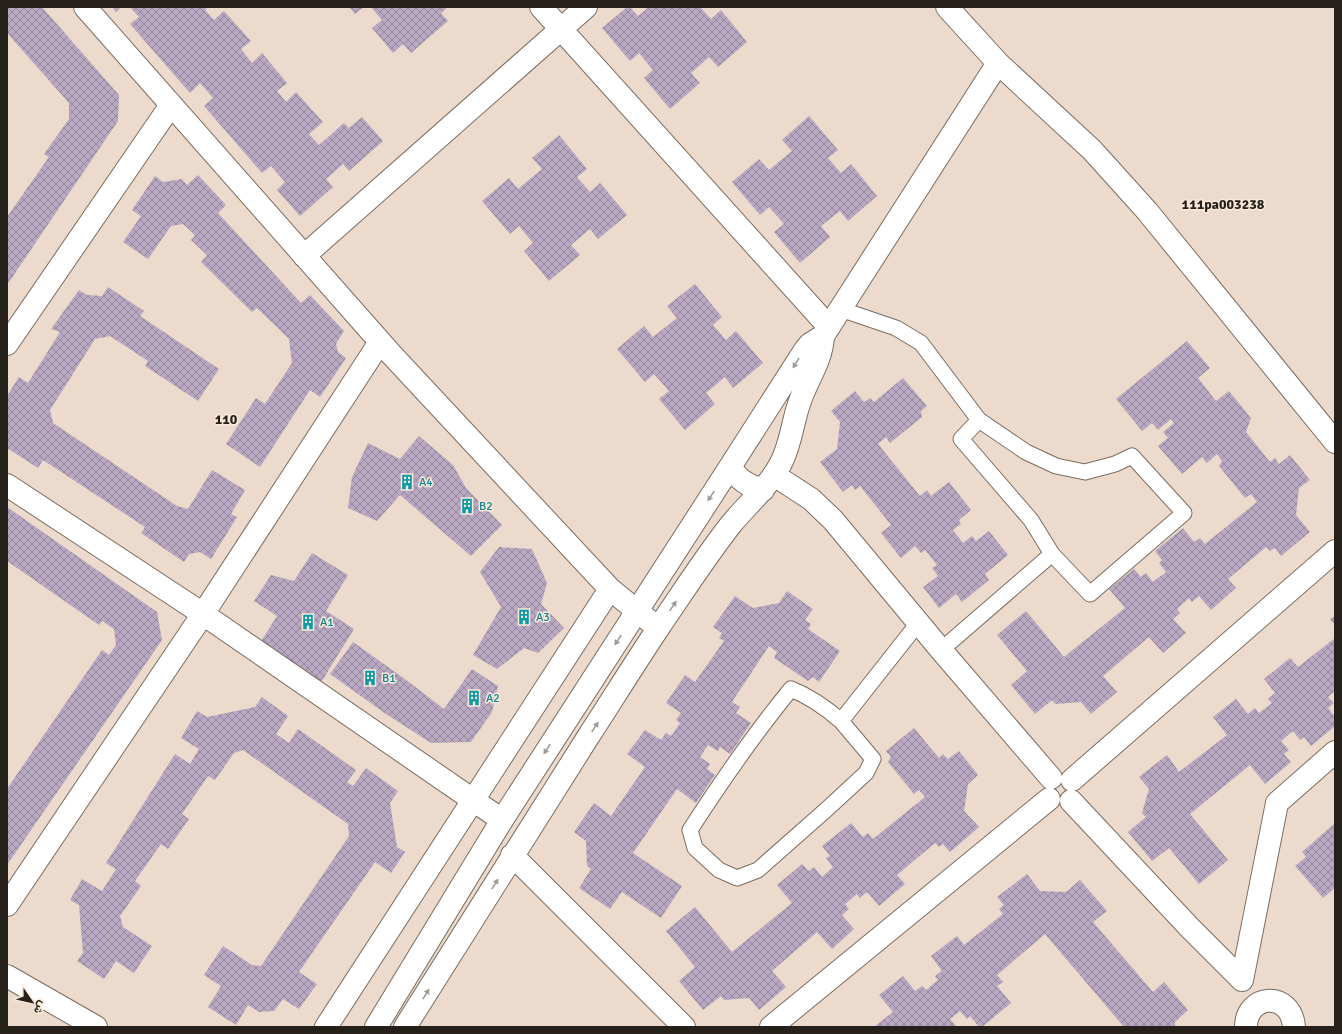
<svg xmlns="http://www.w3.org/2000/svg" width="1342" height="1034" font-family="Signika,Vazirmatn,sans-serif">
<style>
.building{fill:url(#building-cross-hatch)}
.lines{fill:none;stroke-linecap:round;stroke-linejoin:round}
.lane-casing{stroke:#7b6c5f;stroke-width:17}
.street-casing{stroke:#7b6c5f;stroke-width:24}
.secondary-casing{stroke:#7b6c5f;stroke-width:24}
.lane{stroke:#fff;stroke-width:15}
.street{stroke:#fff;stroke-width:22}
.secondary{stroke:#fff;stroke-width:22}
.oneway{fill:#9d9b98}
.labels{text-anchor:middle;stroke-width:3;stroke-linejoin:round;paint-order:stroke}
.culture-label{font-size:12px;fill:#0d838f;stroke:#fae8d9;text-anchor:start}
.quarter-label{font-size:14px;font-weight:bold;fill:#26201b;stroke:#fae8d9}
</style>
<defs>
<pattern id="building-cross-hatch" width="8" height="8" patternUnits="userSpaceOnUse"><rect width="8" height="8" fill="#b8a8c2"/><path d="M0 0l8 8M0 8l8-8" fill="none" stroke="#95889d"/></pattern>
</defs>
<rect width="100%" height="100%" fill="#ecdbcc"/>
<path class="building" d="M 7,7 L 42,7 L 119,95 L 118,121 L 7,285 L 7,217 L 49,157 L 44,154 L 69,119 L 69,103 L 7,33 Z
M 112,7 L 121,7 L 116,12 Z
M 130,7 L 208,7 L 205,10 L 214,20 L 224,11 L 251,41 L 241,49 L 252,63 L 262,53 L 287,83 L 277,91 L 286,102 L 296,92 L 323,122 L 309,134 L 319,145 L 344,123 L 349,128 L 362,117 L 383,141 L 349,171 L 343,164 L 326,179 L 333,187 L 300,216 L 277,190 L 285,182 L 271,166 L 262,173 L 204,106 L 213,98 L 200,83 L 190,93 L 130,24 L 139,17 Z
M 349,7 L 364,7 L 355,14 Z
M 371,7 L 448,7 L 441,13 L 448,21 L 411,53 L 403,44 L 393,53 L 372,28 L 382,20 Z
M 627,7 L 630,7 L 638,16 L 649,7 L 700,7 L 711,19 L 721,10 L 747,42 L 718,67 L 709,57 L 691,73 L 700,83 L 670,109 L 644,78 L 653,70 L 639,53 L 630,61 L 602,28 Z
M 809,116 L 838,150 L 828,158 L 841,173 L 851,164 L 877,196 L 848,221 L 840,211 L 821,226 L 830,237 L 800,263 L 774,232 L 784,224 L 769,207 L 760,215 L 732,182 L 759,159 L 769,170 L 792,151 L 782,140 Z
M 559,135 L 587,169 L 577,177 L 590,192 L 600,183 L 627,215 L 598,239 L 590,229 L 571,245 L 580,255 L 549,281 L 524,251 L 533,243 L 519,226 L 510,234 L 482,201 L 509,178 L 518,189 L 542,169 L 532,158 Z
M 198,175 L 226,205 L 218,213 L 301,303 L 310,295 L 344,331 L 336,344 L 338,352 L 346,358 L 320,397 L 310,390 L 260,467 L 226,444 L 256,398 L 265,404 L 292,363 L 289,339 L 257,308 L 252,312 L 201,262 L 207,255 L 191,240 L 195,235 L 183,224 L 171,226 L 148,259 L 123,242 L 141,216 L 132,210 L 155,176 L 163,182 L 182,179 L 187,185 Z
M 695,284 L 722,317 L 713,325 L 726,340 L 736,331 L 763,363 L 733,388 L 725,377 L 706,393 L 715,404 L 685,430 L 659,399 L 669,391 L 654,374 L 645,382 L 617,349 L 644,326 L 653,337 L 677,318 L 667,306 Z
M 108,287 L 144,311 L 140,316 L 219,369 L 198,401 L 145,366 L 148,361 L 110,336 L 95,339 L 50,410 L 53,423 L 177,506 L 188,509 L 212,470 L 245,490 L 231,514 L 237,517 L 211,559 L 200,552 L 189,554 L 184,562 L 141,533 L 145,527 L 43,460 L 38,468 L 7,448 L 7,396 L 19,377 L 28,383 L 60,332 L 51,329 L 79,290 L 87,295 L 102,296 Z
M 1187,341 L 1210,368 L 1198,378 L 1216,401 L 1229,391 L 1251,418 L 1246,432 L 1270,462 L 1275,458 L 1279,464 L 1290,455 L 1310,480 L 1299,488 L 1296,515 L 1310,532 L 1281,556 L 1275,548 L 1270,551 L 1266,547 L 1228,579 L 1236,588 L 1211,610 L 1199,596 L 1192,602 L 1189,598 L 1177,609 L 1180,613 L 1173,619 L 1186,633 L 1163,653 L 1149,637 L 1103,676 L 1117,692 L 1091,714 L 1081,702 L 1056,704 L 1052,700 L 1035,714 L 1011,685 L 1027,671 L 997,635 L 1026,611 L 1064,657 L 1125,608 L 1109,589 L 1134,569 L 1141,577 L 1146,573 L 1153,582 L 1166,572 L 1159,563 L 1162,560 L 1155,551 L 1183,528 L 1194,542 L 1200,538 L 1205,544 L 1257,502 L 1251,494 L 1245,498 L 1219,466 L 1222,461 L 1217,454 L 1207,463 L 1202,457 L 1182,474 L 1158,446 L 1168,438 L 1163,432 L 1174,423 L 1171,419 L 1158,430 L 1152,423 L 1142,431 L 1116,399 Z
M 903,378 L 927,406 L 921,411 L 922,417 L 890,443 L 886,437 L 878,444 L 920,496 L 927,490 L 931,496 L 949,482 L 971,510 L 959,520 L 961,524 L 953,530 L 963,543 L 972,536 L 976,541 L 989,531 L 1008,555 L 985,574 L 989,580 L 962,602 L 956,594 L 939,608 L 923,587 L 938,576 L 932,568 L 937,565 L 925,550 L 921,553 L 915,546 L 901,558 L 881,533 L 891,525 L 860,486 L 855,490 L 852,485 L 843,492 L 820,462 L 837,449 L 840,422 L 831,411 L 855,391 L 864,402 L 870,398 L 874,402 Z
M 419,436 L 453,465 L 466,488 L 502,525 L 471,556 L 400,495 L 377,521 L 348,508 L 352,477 L 368,443 L 400,459 Z
M 7,507 L 157,612 L 162,640 L 7,865 L 7,789 L 102,650 L 109,655 L 116,645 L 114,629 L 102,621 L 99,625 L 7,561 Z
M 499,547 L 532,549 L 547,583 L 541,604 L 564,628 L 538,653 L 524,648 L 497,669 L 473,655 L 501,607 L 480,572 Z
M 312,553 L 348,575 L 326,611 L 354,629 L 320,684 L 258,646 L 277,616 L 254,601 L 271,575 L 294,581 Z
M 787,591 L 813,609 L 805,620 L 811,624 L 808,629 L 840,651 L 819,682 L 813,677 L 808,681 L 774,658 L 777,652 L 769,646 L 732,702 L 740,707 L 736,713 L 751,723 L 730,754 L 720,747 L 718,751 L 708,745 L 700,757 L 710,764 L 707,769 L 715,775 L 696,803 L 677,789 L 633,853 L 682,886 L 661,918 L 622,892 L 610,909 L 579,888 L 591,869 L 587,866 L 586,841 L 574,832 L 594,803 L 611,816 L 645,767 L 627,754 L 645,730 L 661,740 L 666,733 L 671,736 L 680,723 L 676,720 L 681,713 L 666,703 L 685,675 L 695,682 L 724,641 L 719,638 L 722,633 L 713,627 L 735,596 L 753,608 L 779,603 Z
M 1335,616 L 1335,625 L 1330,619 Z
M 1335,638 L 1335,691 L 1328,697 L 1334,703 L 1328,708 L 1335,717 L 1335,726 L 1311,746 L 1304,737 L 1300,740 L 1293,731 L 1281,741 L 1289,750 L 1284,754 L 1291,762 L 1265,784 L 1250,765 L 1190,814 L 1228,860 L 1199,884 L 1169,848 L 1152,861 L 1128,832 L 1146,817 L 1142,813 L 1149,789 L 1139,777 L 1167,755 L 1179,772 L 1227,735 L 1213,717 L 1236,699 L 1248,714 L 1255,708 L 1259,713 L 1272,703 L 1268,699 L 1275,693 L 1264,679 L 1290,658 L 1298,667 Z
M 353,642 L 409,682 L 444,709 L 472,669 L 498,686 L 492,712 L 471,742 L 431,743 L 386,714 L 330,674 Z
M 262,697 L 288,716 L 276,734 L 289,743 L 298,729 L 356,770 L 347,782 L 353,786 L 366,768 L 398,791 L 390,803 L 397,847 L 405,852 L 391,873 L 375,862 L 299,972 L 317,984 L 299,1009 L 283,999 L 274,1011 L 259,1012 L 248,1005 L 236,1025 L 208,1007 L 221,986 L 204,975 L 223,946 L 252,965 L 261,966 L 349,836 L 348,824 L 243,750 L 234,753 L 215,780 L 208,776 L 182,814 L 189,819 L 168,849 L 161,844 L 135,881 L 141,886 L 120,916 L 123,927 L 152,946 L 134,973 L 116,961 L 104,979 L 77,961 L 83,953 L 79,905 L 70,900 L 82,879 L 102,891 L 116,869 L 106,863 L 175,754 L 190,764 L 199,749 L 181,738 L 197,711 L 207,717 L 255,707 Z
M 914,728 L 939,758 L 943,754 L 948,759 L 959,751 L 978,775 L 968,784 L 964,811 L 979,827 L 950,852 L 943,844 L 939,847 L 935,843 L 897,875 L 905,884 L 879,906 L 867,892 L 860,898 L 857,894 L 845,904 L 849,909 L 842,915 L 854,929 L 832,949 L 817,932 L 772,971 L 786,987 L 759,1010 L 749,998 L 724,1000 L 721,996 L 703,1010 L 679,981 L 695,967 L 666,931 L 695,907 L 732,952 L 792,903 L 777,885 L 802,864 L 809,871 L 814,867 L 822,877 L 833,867 L 826,858 L 830,856 L 822,846 L 851,823 L 863,837 L 868,833 L 873,839 L 925,797 L 919,790 L 914,794 L 888,762 L 891,757 L 886,751 Z
M 1335,823 L 1335,888 L 1323,898 L 1295,866 L 1306,857 L 1302,852 Z
M 1027,874 L 1040,891 L 1066,892 L 1080,880 L 1107,911 L 1093,922 L 1153,992 L 1164,982 L 1188,1010 L 1175,1022 L 1175,1027 L 1124,1027 L 1045,934 L 997,975 L 1003,982 L 997,986 L 1011,1003 L 982,1027 L 979,1027 L 970,1016 L 967,1019 L 960,1011 L 950,1019 L 957,1027 L 874,1027 L 893,1012 L 879,995 L 903,976 L 915,991 L 922,986 L 926,990 L 938,980 L 935,976 L 942,971 L 931,956 L 957,936 L 964,945 L 1003,914 L 999,909 L 1004,905 L 997,897 Z"/>
<g class="lines">
<g class="lane-casing">
<path id="lane" d="M 840,309 L 896,328 L 921,343 L 979,420 L 1026,452 L 1056,466 L 1085,472 L 1115,464 L 1132,456 L 1184,513 L 1090,594 L 1052,554 L 941,650
M 979,420 L 961,439 L 1031,520 L 1052,554
M 841,721 C 825,707 811,697 791,689 C 754,734 721,782 690,830 L 695,848 L 719,870 L 737,878 L 758,870 L 827,809 L 866,773 L 873,759 L 841,721 L 919,622"/>
</g>
<g class="street-casing">
<path id="street" d="M 85,7 L 391,354 L 610,589 L 658,628
M 541,7 L 829,327
M 304,256 L 586,7
M 7,344 L 171,105
M 774,475 L 811,499 L 833,520 L 941,650 L 1051,778
M 7,485 L 203,614 L 502,820
M 1072,780 L 1335,551
M 1071,801 L 1190,928 L 1242,980 L 1277,803 L 1335,752
M 512,855 L 684,1027
M 7,905 L 203,614 L 380,342
M 7,976 L 96,1027
M 326,1027 L 610,589
M 771,1027 L 1049,799
M 1246,1027 C 1246,994 1291,990 1294,1027"/>
</g>
<g class="secondary-casing">
<path id="secondary" d="M 947,7 L 998,63 L 1092,150 L 1147,211 L 1335,442
M 730,467 C 739,480 748,486 763,490
M 376,1027 L 502,820 L 730,467 L 805,350 L 810,344 L 823,336
M 405,1027 C 466,930 527,833 588,737 C 612,700 635,663 659,627 C 683,592 706,556 732,523 C 749,503 769,486 781,463 C 791,444 792,424 799,404 C 806,381 822,361 823,336 L 998,63"/>
</g>
<use href="#lane" class="lane"/>
<use href="#street" class="street"/>
<use href="#secondary" class="secondary"/>
</g>
<defs><path id="oneway-solid" d="M-6-.8H1V-3.2L6.5 0L1 3.2V.8H-6Z"/></defs>
<g class="oneway">
<use href="#oneway-solid" transform="translate(796 363) rotate(122)"/>
<use href="#oneway-solid" transform="translate(711 496) rotate(123)"/>
<use href="#oneway-solid" transform="translate(673 606) rotate(-56)"/>
<use href="#oneway-solid" transform="translate(618 640) rotate(123)"/>
<use href="#oneway-solid" transform="translate(595 727) rotate(-57)"/>
<use href="#oneway-solid" transform="translate(547 749) rotate(123)"/>
<use href="#oneway-solid" transform="translate(495 884) rotate(-58)"/>
<use href="#oneway-solid" transform="translate(426 994) rotate(-58)"/>
</g>
<defs>
<g id="building-bare" transform="scale(1.2)"><path d="M-4-6H4V6H1V3H-1V6H-4ZM-2.5-4.3h1.7v1.8h-1.7ZM.8-4.3h1.7v1.8H.8ZM-2.5-1h1.7V.8h-1.7ZM.8-1h1.7V.8H.8Z" fill="#0f9aa8" stroke="#fae8d9" stroke-width="2.5" paint-order="stroke"/></g>
</defs>
<g fill-rule="evenodd">
<use href="#building-bare" x="407" y="482"/>
<use href="#building-bare" x="467" y="506"/>
<use href="#building-bare" x="524" y="617"/>
<use href="#building-bare" x="308" y="622"/>
<use href="#building-bare" x="370" y="678"/>
<use href="#building-bare" x="474" y="698"/>
</g>
<g class="labels">
<g class="culture-label">
<text x="419" y="486">A4</text>
<text x="479" y="510">B2</text>
<text x="536" y="621">A3</text>
<text x="320" y="626">A1</text>
<text x="382" y="682">B1</text>
<text x="486" y="702">A2</text>
</g>
<g class="quarter-label">
<text x="1223" y="209">111pa003238</text>
<text x="226" y="424">110</text>
</g>
</g>
<rect width="1342" height="1034" fill="none" stroke="#26201b" stroke-width="16"/>
<g transform="translate(32 1002) rotate(124)" stroke="#fae8d9" stroke-width="3" paint-order="stroke">
<path d="M0-3L7 15L0 10L-7 15Z" fill="#26201b"/>
<text y="-6" font-size="11" font-weight="bold" text-anchor="middle" fill="#26201b">ش</text>
</g>
</svg>
